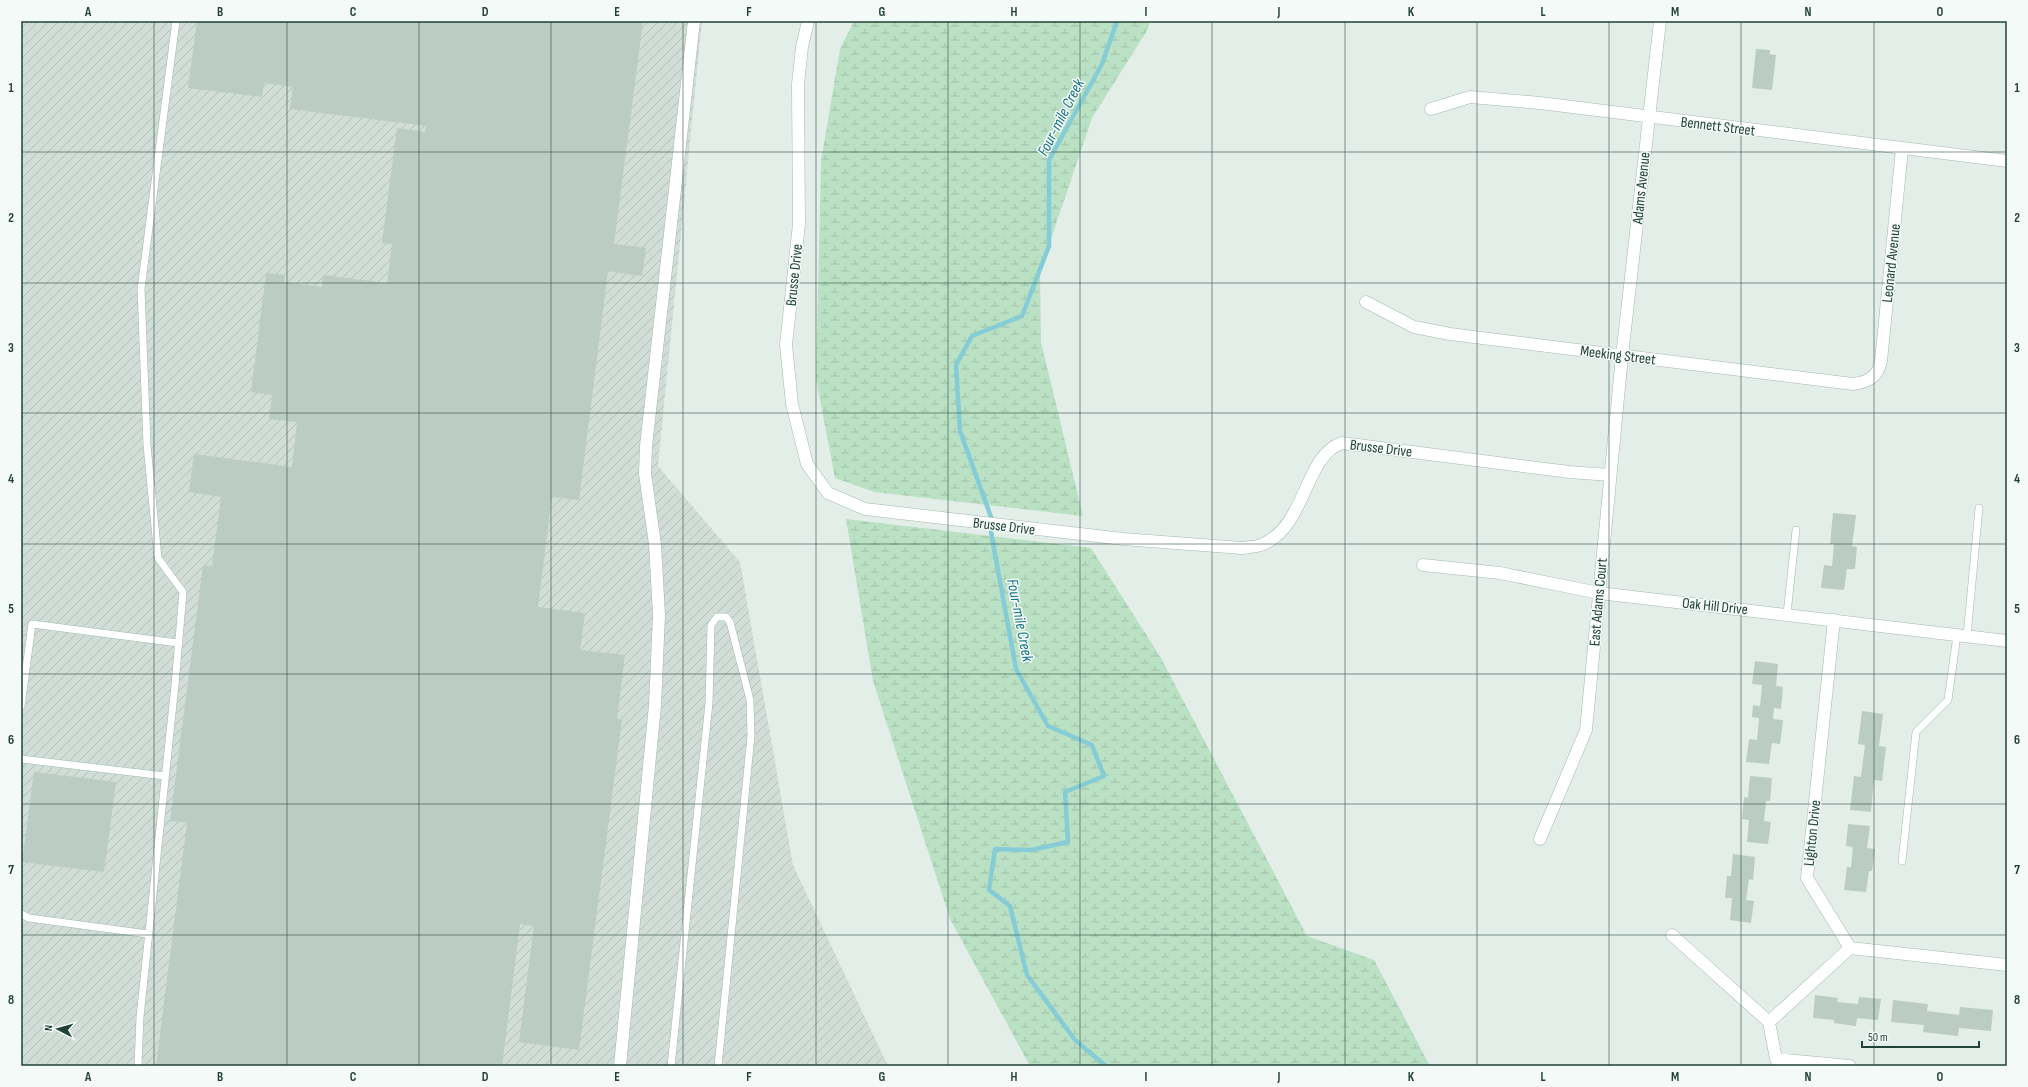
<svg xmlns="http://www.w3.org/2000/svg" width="2028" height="1087" font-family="'Sofia Sans Condensed',sans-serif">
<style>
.industrial{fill:url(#industrial-furrows)}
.wetland{fill:url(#wetland-marsh)}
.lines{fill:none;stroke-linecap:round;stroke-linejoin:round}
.stream{stroke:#86ccd7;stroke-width:4.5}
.building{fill:#baccc4}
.lane-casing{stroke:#a5b7b0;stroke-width:8}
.street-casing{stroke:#a5b7b0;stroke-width:13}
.lane{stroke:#fff;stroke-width:7}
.street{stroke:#fff;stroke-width:12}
.grid{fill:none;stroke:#214138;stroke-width:1;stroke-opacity:0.55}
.labels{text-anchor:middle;stroke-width:3;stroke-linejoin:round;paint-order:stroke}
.street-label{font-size:15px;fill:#214138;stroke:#f4faf7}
.water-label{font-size:16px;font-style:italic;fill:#157282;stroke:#f4faf7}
.neatline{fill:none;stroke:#214138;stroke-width:1.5}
.grid-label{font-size:13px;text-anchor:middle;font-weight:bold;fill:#214138}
</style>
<defs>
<pattern id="industrial-furrows" width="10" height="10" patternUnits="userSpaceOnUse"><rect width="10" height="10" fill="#d1ded8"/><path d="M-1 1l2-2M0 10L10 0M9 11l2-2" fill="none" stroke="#b3c0ba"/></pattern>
<pattern id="wetland-marsh" width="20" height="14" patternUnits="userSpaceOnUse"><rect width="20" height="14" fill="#bae1c4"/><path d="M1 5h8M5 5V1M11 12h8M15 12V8" fill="none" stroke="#a0c2a9"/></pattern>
</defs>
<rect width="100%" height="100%" fill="#e3eee9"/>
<path class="industrial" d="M 21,21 L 702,21 L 658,466 L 740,562 L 793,865 L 888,1066 L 21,1066 Z"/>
<path class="wetland" d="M 854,21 L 1150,21 L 1148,29 L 1092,118 L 1040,271 L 1041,342 L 1083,516 L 874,492 L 835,478 L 816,379 L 821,161 L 840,49 Z
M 846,519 L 1091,548 L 1161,658 L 1307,936 L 1374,960 L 1430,1066 L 1030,1066 L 950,919 L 873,681 Z"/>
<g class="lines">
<path class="stream" d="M 991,517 L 960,431 L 956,365 L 972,336 L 1022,316 L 1049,246 L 1049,160 L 1102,64 L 1117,21
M 991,532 L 1016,669 L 1048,726 L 1092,745 L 1104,776 L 1065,792 L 1068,842 L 1031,850 L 995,849 L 989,890 L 1010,906 L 1027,975 L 1075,1040 L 1106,1066"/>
</g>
<path class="building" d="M 197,21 L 643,21 L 614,244 L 646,248 L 642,276 L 608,271 L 579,500 L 552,497 L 538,607 L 585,613 L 580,650 L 625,655 L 617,719 L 622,719 L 579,1050 L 519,1042 L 534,926 L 520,924 L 502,1066 L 156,1066 L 187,823 L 170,821 L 203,565 L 212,566 L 221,497 L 189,492 L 194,454 L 292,467 L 297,422 L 269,419 L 272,395 L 251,392 L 266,273 L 285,275 L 284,282 L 322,287 L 323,275 L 387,283 L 392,244 L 382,243 L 397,128 L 425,132 L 426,126 L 290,109 L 293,87 L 264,83 L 262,97 L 188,88 Z
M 1756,49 L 1770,50 L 1770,54 L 1776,55 L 1772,90 L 1752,88 Z
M 1833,513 L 1856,515 L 1852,546 L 1857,547 L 1855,569 L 1847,569 L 1844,590 L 1821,588 L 1824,565 L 1832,566 L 1834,544 L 1830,544 Z
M 1755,661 L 1778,664 L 1776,686 L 1783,687 L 1781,709 L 1774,708 L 1773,719 L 1783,720 L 1780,744 L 1772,743 L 1769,764 L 1746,762 L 1749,739 L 1757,740 L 1759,718 L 1752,717 L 1753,705 L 1760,706 L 1762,685 L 1752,684 Z
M 1862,711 L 1883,714 L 1879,746 L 1886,747 L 1882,781 L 1874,780 L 1871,812 L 1850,810 L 1854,776 L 1861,777 L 1865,745 L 1858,744 Z
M 34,772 L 116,782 L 104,872 L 22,862 Z
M 1750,776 L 1772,778 L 1770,801 L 1766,801 L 1764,821 L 1771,822 L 1768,844 L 1747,842 L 1749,820 L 1742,819 L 1744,797 L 1748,798 Z
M 1848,824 L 1870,826 L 1867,848 L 1875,849 L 1872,871 L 1869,871 L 1866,892 L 1844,890 L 1847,867 L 1851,867 L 1853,847 L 1846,846 Z
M 1733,854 L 1755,857 L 1753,880 L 1749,879 L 1746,900 L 1754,901 L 1751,923 L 1730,920 L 1732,898 L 1725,898 L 1727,876 L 1731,876 Z
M 1815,995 L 1838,998 L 1837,1002 L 1858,1004 L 1859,997 L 1881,999 L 1878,1020 L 1857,1018 L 1856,1026 L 1834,1023 L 1834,1020 L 1813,1018 Z
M 1893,1000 L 1928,1004 L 1927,1011 L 1959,1015 L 1960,1007 L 1993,1010 L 1991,1031 L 1959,1028 L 1958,1036 L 1923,1032 L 1924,1025 L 1891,1022 Z"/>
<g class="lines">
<g class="lane-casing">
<path id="lane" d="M 1787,614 L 1796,530
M 1967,636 L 1979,508
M 21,706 L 32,624 L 178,643
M 21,759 L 165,776
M 1902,861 L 1916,732 L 1948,700 L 1957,635
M 21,914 L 29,918 L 148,934
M 138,1066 L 140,1017 L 175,685 L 183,592 L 158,558 L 147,445 L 141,289 L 176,21
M 671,1066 L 709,703 L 711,625 L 717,617 L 726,617 L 730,622 L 750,700 L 751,736 L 718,1066"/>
</g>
<g class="street-casing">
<path id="street" d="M 808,21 L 802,47 L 798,84 L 799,224 L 786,345 L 792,404 L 807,464 L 828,493 L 865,509 L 1123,539 L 1242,548 C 1248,547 1256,547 1261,545 C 1307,527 1304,455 1342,443 L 1569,472 L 1610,475
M 1431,109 L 1470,97 L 1540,103 L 2007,161
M 1366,302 L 1414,327 L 1450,334 L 1853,384 C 1868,382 1878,377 1881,361 L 1902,149
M 1423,565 L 1500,573 L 1599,593 L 2007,641
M 1834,620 L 1807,878 L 1850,948 L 2007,965
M 1540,839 L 1586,730 L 1622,356 L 1660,21
M 1672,935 L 1769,1022 L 1776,1059 L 1850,1066
M 1769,1022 L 1850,948
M 620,1066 L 655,705 L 659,615 L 655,544 L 645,474 L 646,446 L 694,21"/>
</g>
<use href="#lane" class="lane"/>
<use href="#street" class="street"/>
</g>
<path class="grid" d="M 154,21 L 154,1066M 287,21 L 287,1066M 419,21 L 419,1066M 551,21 L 551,1066M 683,21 L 683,1066M 816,21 L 816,1066M 948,21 L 948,1066M 1080,21 L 1080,1066M 1212,21 L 1212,1066M 1345,21 L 1345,1066M 1477,21 L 1477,1066M 1609,21 L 1609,1066M 1741,21 L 1741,1066M 1874,21 L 1874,1066M 21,152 L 2007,152M 21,283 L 2007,283M 21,413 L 2007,413M 21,544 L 2007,544M 21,674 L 2007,674M 21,804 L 2007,804M 21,935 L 2007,935"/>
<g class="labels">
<g class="street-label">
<text transform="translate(1718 126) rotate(7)" y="5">Bennett Street</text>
<text transform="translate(1641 188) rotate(-84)" y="5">Adams Avenue</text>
<text transform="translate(1891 263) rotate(-84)" y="5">Leonard Avenue</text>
<text transform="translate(794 275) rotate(-84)" y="5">Brusse Drive</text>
<text transform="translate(1618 355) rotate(7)" y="5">Meeking Street</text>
<text transform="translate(1381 448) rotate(7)" y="5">Brusse Drive</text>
<text transform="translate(1004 526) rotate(7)" y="5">Brusse Drive</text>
<text transform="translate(1598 602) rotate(-85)" y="5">East Adams Court</text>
<text transform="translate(1715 606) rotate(6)" y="5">Oak Hill Drive</text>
<text transform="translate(1812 833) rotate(-84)" y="5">Lighton Drive</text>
</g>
<g class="water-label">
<text transform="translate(1060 117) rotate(-63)" y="6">Four-mile Creek</text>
<text transform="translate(1021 620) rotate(79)" y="6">Four-mile Creek</text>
</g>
</g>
<rect width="2028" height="1087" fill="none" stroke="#f4faf7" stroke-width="44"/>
<g transform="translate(58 1029) rotate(276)" stroke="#f4faf7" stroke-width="3" paint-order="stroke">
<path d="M0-3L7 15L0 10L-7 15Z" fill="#214138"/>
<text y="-6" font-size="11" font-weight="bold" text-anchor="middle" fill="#214138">N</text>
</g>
<path d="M1862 1041v6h117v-6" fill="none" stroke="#214138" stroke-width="2"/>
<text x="1868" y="1041" font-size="12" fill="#214138" stroke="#f4faf7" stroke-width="3" paint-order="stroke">50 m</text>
<rect x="22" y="22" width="1984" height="1043" class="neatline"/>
<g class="grid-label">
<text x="88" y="16">A</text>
<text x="220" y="16">B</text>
<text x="353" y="16">C</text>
<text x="485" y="16">D</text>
<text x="617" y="16">E</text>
<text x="749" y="16">F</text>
<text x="882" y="16">G</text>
<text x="1014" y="16">H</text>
<text x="1146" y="16">I</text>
<text x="1279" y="16">J</text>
<text x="1411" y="16">K</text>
<text x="1543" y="16">L</text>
<text x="1675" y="16">M</text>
<text x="1808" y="16">N</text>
<text x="1940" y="16">O</text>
<text x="11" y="92">1</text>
<text x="2017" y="92">1</text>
<text x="11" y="222">2</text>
<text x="2017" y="222">2</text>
<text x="11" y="352">3</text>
<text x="2017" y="352">3</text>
<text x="11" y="483">4</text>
<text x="2017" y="483">4</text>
<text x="11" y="613">5</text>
<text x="2017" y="613">5</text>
<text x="11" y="744">6</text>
<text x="2017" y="744">6</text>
<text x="11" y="874">7</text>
<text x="2017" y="874">7</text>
<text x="11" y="1004">8</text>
<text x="2017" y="1004">8</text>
<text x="88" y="1081">A</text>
<text x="220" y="1081">B</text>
<text x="353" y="1081">C</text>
<text x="485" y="1081">D</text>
<text x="617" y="1081">E</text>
<text x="749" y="1081">F</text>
<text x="882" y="1081">G</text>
<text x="1014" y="1081">H</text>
<text x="1146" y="1081">I</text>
<text x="1279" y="1081">J</text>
<text x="1411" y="1081">K</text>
<text x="1543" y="1081">L</text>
<text x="1675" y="1081">M</text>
<text x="1808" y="1081">N</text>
<text x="1940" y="1081">O</text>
</g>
</svg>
